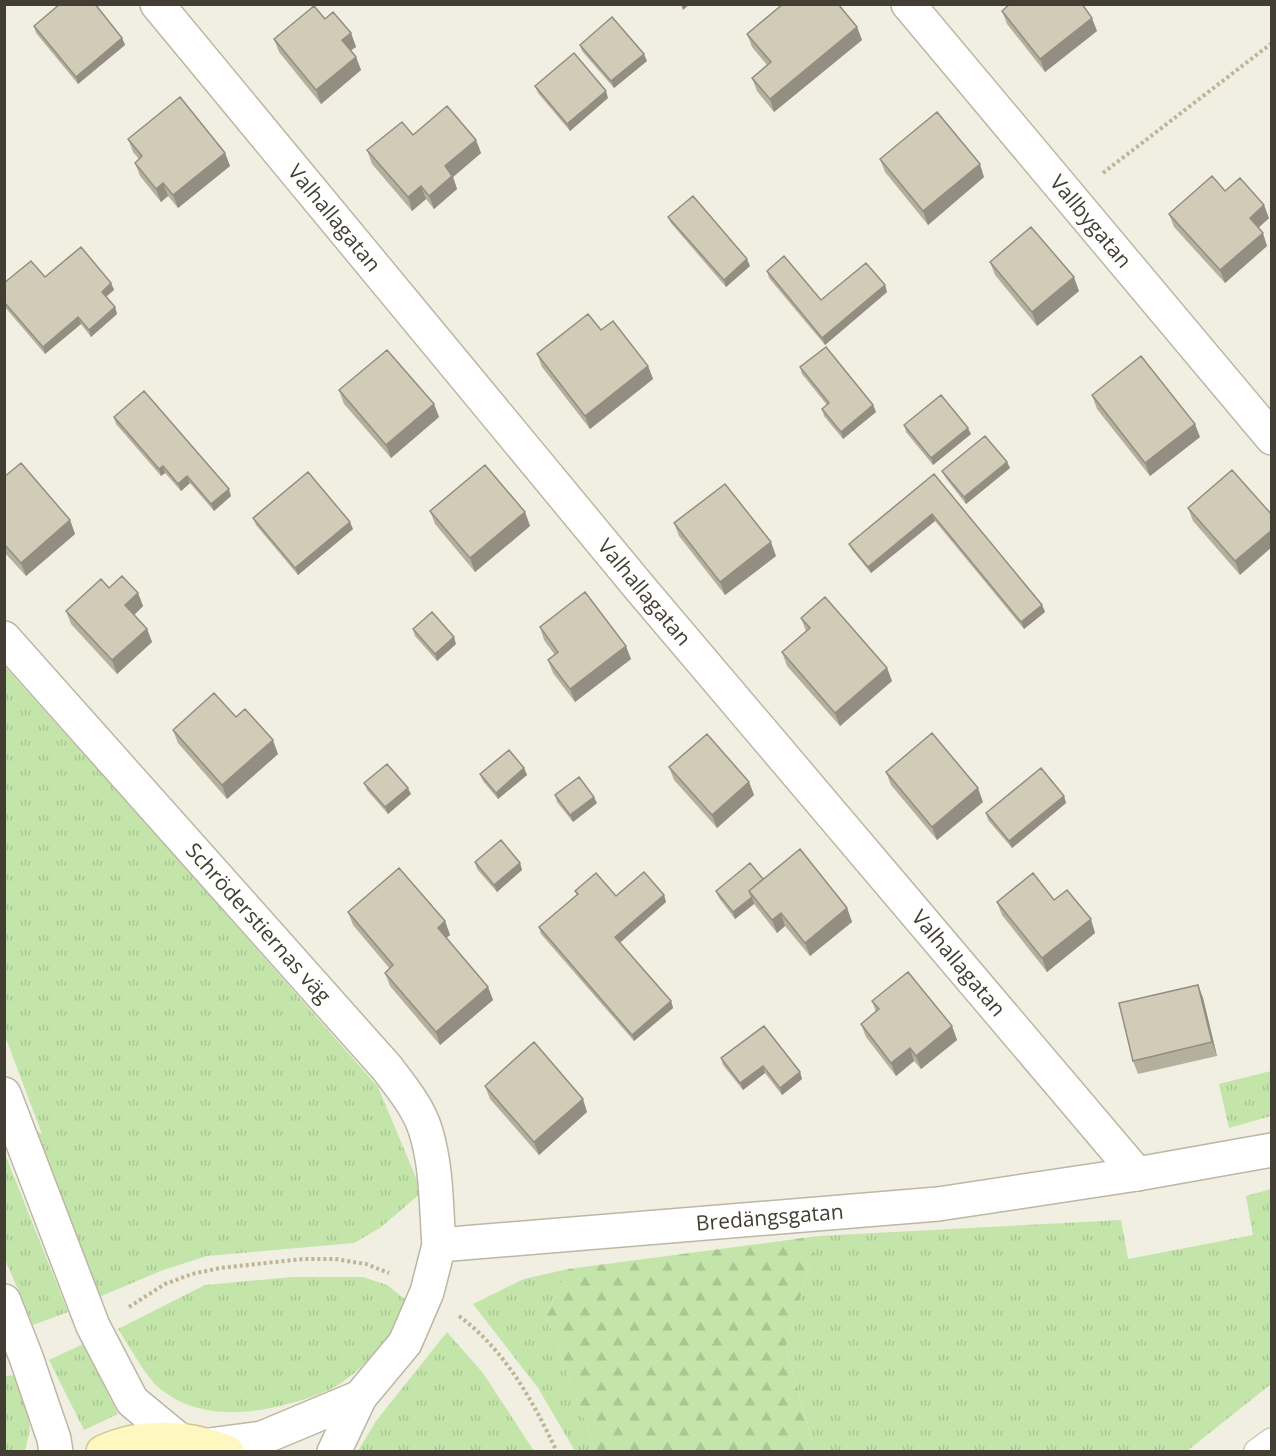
<svg xmlns="http://www.w3.org/2000/svg" width="1276" height="1456" font-family="'Open Sans',sans-serif">
<style>
.grass{fill:url(#grass-tufts)}
.forest{fill:url(#forest-firs)}
.lines{fill:none;stroke-linecap:round;stroke-linejoin:round}
.service-casing{stroke:#bcb7a5;stroke-width:28}
.minor-casing{stroke:#bcb7a5;stroke-width:36}
.tertiary-casing{stroke:#bcb7a5;stroke-width:36}
.secondary-casing{stroke:#d1c892;stroke-width:36}
.path{stroke:#bdb596;stroke-width:4;stroke-dasharray:3 3;stroke-linecap:butt}
.service{stroke:#fff;stroke-width:26}
.minor{stroke:#fff;stroke-width:33}
.tertiary{stroke:#fff;stroke-width:33}
.secondary{stroke:#fef7bf;stroke-width:33}
.wall{fill:#b5af9e}
.shaded-wall{fill:#938e81}
.building{fill:#d2cbb8;stroke:#938e81;stroke-width:1.5}
.labels{text-anchor:middle;stroke-width:4.5;stroke-linejoin:round;paint-order:stroke}
.street-label{font-size:21px;fill:#423e33;stroke:#fff}
</style>
<defs>
<pattern id="grass-tufts" width="24" height="20" patternUnits="userSpaceOnUse" patternTransform="scale(1.5)"><rect width="24" height="20" fill="#c3e5aa"/><path d="M3 7l-1-3M5 7V3M7 7l1-3M15 17l-1-3M17 17v-4M19 17l1-3" fill="none" stroke="#a9c693"/></pattern>
<pattern id="forest-firs" width="22" height="20" patternUnits="userSpaceOnUse" patternTransform="scale(1.5)"><rect width="22" height="20" fill="#c3e5aa"/><path d="M5 1l3.5 6h-7zM16 11l3.5 6h-7z" fill="#a9c693"/></pattern>
</defs>
<rect width="100%" height="100%" fill="#f1eee2"/>
<path class="grass" d="M 5,667 L 153,831 L 378,1087 L 422,1192 L 380,1228 L 354,1243 L 207,1256 L 163,1270 L 99,1297 L 37,1131 L 42,1134 L 5,1036 Z
M 1271,1071 L 1271,1116 L 1229,1128 L 1219,1084 Z
M 5,1154 L 68,1312 L 33,1325 L 5,1259 Z
M 1271,1189 L 1271,1384 L 1187,1451 L 802,1451 L 812,1440 L 786,1347 L 818,1236 L 1121,1220 L 1128,1259 L 1253,1235 L 1246,1196 Z
M 568,1269 L 546,1315 L 596,1451 L 575,1451 L 538,1388 L 473,1304 L 524,1279 Z
M 293,1277 L 363,1277 L 387,1285 L 414,1306 C 391,1334 369,1365 338,1385 C 324,1393 307,1399 291,1403 C 246,1416 194,1419 157,1386 C 145,1375 128,1344 118,1329 L 205,1285 Z
M 447,1332 L 483,1373 L 534,1451 L 358,1451 L 376,1421 Z
M 83,1344 L 118,1414 L 84,1430 L 49,1360 Z
M 18,1375 L 26,1399 L 30,1429 L 25,1451 L 5,1451 L 4,1376 Z"/>
<path class="forest" d="M 818,1236 L 786,1347 L 812,1441 L 802,1451 L 596,1451 L 546,1315 L 568,1269 Z"/>
<g class="lines">
<g class="service-casing">
<path id="service" d="M 1257,1452 L 1272,1441"/>
</g>
<g class="minor-casing">
<g id="minor">
<path id="s1" d="M 157,4 L 640,588 L 1137,1174"/>
<path id="s2" d="M 908,4 L 1272,438"/>
<path id="s3" d="M 4,638 L 387,1068 C 402,1088 419,1108 426,1132 C 437,1168 436,1207 439,1245"/>
<path d="M 209,1445 L 262,1438 L 360,1397"/>
<path id="s4" d="M 334,1452 L 360,1397 L 405,1343 L 427,1292 L 439,1245 L 938,1204 L 1137,1174 L 1272,1150"/>
</g>
</g>
<g class="tertiary-casing">
<path id="tertiary" d="M 4,1094 L 93,1326 L 132,1401 L 178,1439
M 4,1301 L 26,1357 L 54,1439 L 56,1452"/>
</g>
<g class="secondary-casing">
<path id="secondary" d="M 103,1452 C 142,1434 187,1436 227,1452"/>
</g>
<path class="path" d="M 1103,173 L 1272,43
M 129,1307 L 165,1284 L 192,1274 L 220,1268 L 303,1259 L 335,1259 L 366,1264 L 389,1273
M 459,1316 C 505,1350 533,1401 557,1452"/>
<use href="#service" class="service"/>
<use href="#minor" class="minor"/>
<use href="#tertiary" class="tertiary"/>
<use href="#secondary" class="secondary"/>
</g>
<path class="wall" d="M 1002,11 L 1097,31 L 1045,72 L 1007,24 Z
M 325,19 L 351,33 L 356,47 L 351,50 L 356,57 L 361,70 L 321,104 L 279,52 L 274,39 Z
M 34,26 L 122,38 L 125,45 L 78,84 L 36,33 Z
M 857,27 L 862,40 L 774,112 L 757,91 L 752,78 L 767,65 L 752,47 L 747,34 Z
M 580,45 L 647,61 L 614,88 L 582,51 Z
M 535,86 L 608,98 L 570,131 L 538,93 Z
M 413,135 L 476,140 L 481,153 L 453,177 L 457,189 L 434,209 L 426,199 L 412,211 L 372,164 L 367,150 Z
M 128,139 L 225,153 L 230,166 L 178,208 L 168,196 L 161,202 L 140,176 L 135,163 L 139,159 L 133,152 Z
M 880,159 L 984,177 L 928,225 L 885,172 Z
M 1225,191 L 1269,218 L 1258,228 L 1267,246 L 1225,283 L 1174,227 L 1169,214 Z
M 668,217 L 750,266 L 726,287 L 671,223 Z
M 990,262 L 1079,291 L 1037,326 L 995,275 Z
M 767,271 L 821,300 L 885,285 L 887,292 L 825,345 L 769,278 Z
M 45,277 L 111,283 L 114,290 L 106,297 L 115,307 L 117,314 L 91,337 L 81,324 L 45,354 L 4,306 L 4,283 Z
M 601,330 L 648,366 L 653,379 L 590,429 L 542,367 L 537,354 Z
M 800,367 L 873,405 L 876,412 L 843,439 L 824,416 L 822,409 L 827,405 L 802,374 Z
M 339,390 L 434,404 L 439,417 L 391,458 L 344,404 Z
M 1092,395 L 1200,437 L 1150,476 L 1097,409 Z
M 114,417 L 231,496 L 214,511 L 190,483 L 181,491 L 165,473 L 161,476 L 116,424 Z
M 904,425 L 971,434 L 933,465 L 906,432 Z
M 1007,462 L 1010,468 L 966,504 L 945,477 L 942,471 Z
M 1232,470 L 1240,575 L 1193,521 L 1188,508 Z
M 934,474 L 1042,605 L 1045,612 L 1024,629 L 935,521 L 871,573 L 852,550 L 849,544 Z
M 4,477 L 70,520 L 75,534 L 26,576 L 4,552 Z
M 430,511 L 525,512 L 530,526 L 475,572 L 435,524 Z
M 253,518 L 353,529 L 298,575 L 256,525 Z
M 674,523 L 776,556 L 725,595 L 679,536 Z
M 109,588 L 138,593 L 143,606 L 134,615 L 147,629 L 152,642 L 117,674 L 71,624 L 66,611 Z
M 801,618 L 887,668 L 892,681 L 840,726 L 787,666 L 782,652 L 806,631 Z
M 540,627 L 631,659 L 575,702 L 553,673 L 548,660 L 555,655 L 544,640 Z
M 413,629 L 456,644 L 437,661 L 415,636 Z
M 236,717 L 278,754 L 227,799 L 178,743 L 173,730 Z
M 669,767 L 749,782 L 754,795 L 717,828 L 674,780 Z
M 524,768 L 527,775 L 498,799 L 483,781 L 480,774 Z
M 886,772 L 983,802 L 937,840 L 891,785 Z
M 364,783 L 411,794 L 388,814 L 367,790 Z
M 555,795 L 597,803 L 573,822 L 557,802 Z
M 1064,796 L 1066,803 L 1012,848 L 988,820 L 986,813 Z
M 475,862 L 520,863 L 522,870 L 497,892 L 477,869 Z
M 763,879 L 847,908 L 852,922 L 810,956 L 785,926 L 777,933 L 754,904 L 735,919 L 719,898 L 716,891 Z
M 575,891 L 616,896 L 664,895 L 666,902 L 620,943 L 671,1001 L 673,1008 L 634,1041 L 541,934 L 539,927 L 577,895 Z
M 1054,900 L 1095,933 L 1047,972 L 1002,915 L 997,902 Z
M 348,912 L 445,921 L 450,935 L 446,938 L 488,987 L 493,1000 L 440,1045 L 390,986 L 385,973 L 390,969 L 353,925 Z
M 1198,985 L 1203,998 L 1217,1056 L 1138,1074 L 1133,1061 Z
M 872,1001 L 952,1026 L 957,1040 L 921,1069 L 914,1061 L 896,1076 L 866,1037 L 861,1024 L 876,1012 Z
M 721,1058 L 800,1072 L 802,1079 L 782,1095 L 765,1073 L 743,1090 L 723,1065 Z
M 485,1086 L 587,1112 L 539,1155 L 490,1099 Z"/>
<path class="shaded-wall" d="M 681,4 L 690,4 L 683,10 Z
M 1092,18 L 1097,31 L 1045,72 L 1040,59 Z
M 857,27 L 862,40 L 774,112 L 770,99 Z
M 351,33 L 356,47 L 347,53 L 342,40 Z
M 122,38 L 125,45 L 78,84 L 76,77 Z
M 644,54 L 647,61 L 614,88 L 611,81 Z
M 356,57 L 361,70 L 321,104 L 316,90 Z
M 606,91 L 608,98 L 570,131 L 567,124 Z
M 476,140 L 481,153 L 453,177 L 457,189 L 434,209 L 429,196 L 445,166 Z
M 225,153 L 230,166 L 178,208 L 173,195 Z
M 980,164 L 984,177 L 928,225 L 923,211 Z
M 163,183 L 168,196 L 161,202 L 156,189 Z
M 421,186 L 426,199 L 412,211 L 408,197 Z
M 1264,205 L 1269,218 L 1254,232 L 1250,218 Z
M 1263,233 L 1267,246 L 1225,283 L 1220,270 Z
M 747,259 L 750,266 L 726,287 L 724,280 Z
M 1074,277 L 1079,291 L 1037,326 L 1032,312 Z
M 111,283 L 114,290 L 104,298 L 102,292 Z
M 885,285 L 887,292 L 825,345 L 822,338 Z
M 115,307 L 117,314 L 91,337 L 89,330 Z
M 78,317 L 81,324 L 45,354 L 43,347 Z
M 648,366 L 653,379 L 590,429 L 585,416 Z
M 434,404 L 439,417 L 391,458 L 386,445 Z
M 873,405 L 876,412 L 843,439 L 841,432 Z
M 1195,424 L 1200,437 L 1150,476 L 1145,463 Z
M 968,428 L 971,434 L 933,465 L 931,458 Z
M 1007,462 L 1010,468 L 966,504 L 964,497 Z
M 163,466 L 165,473 L 161,476 L 159,469 Z
M 187,476 L 190,483 L 181,491 L 178,484 Z
M 229,489 L 231,496 L 214,511 L 211,504 Z
M 525,512 L 530,526 L 475,572 L 470,558 Z
M 932,514 L 935,521 L 871,573 L 868,567 Z
M 70,520 L 75,534 L 26,576 L 21,563 Z
M 350,522 L 353,529 L 298,575 L 295,568 Z
M 1272,530 L 1272,547 L 1240,575 L 1235,561 Z
M 771,542 L 776,556 L 725,595 L 720,582 Z
M 138,593 L 143,606 L 130,619 L 125,605 Z
M 1042,605 L 1045,612 L 1024,629 L 1021,622 Z
M 147,629 L 152,642 L 117,674 L 112,660 Z
M 454,637 L 456,644 L 437,661 L 435,654 Z
M 626,646 L 631,659 L 575,702 L 570,689 Z
M 887,668 L 892,681 L 840,726 L 835,713 Z
M 273,740 L 278,754 L 227,799 L 222,785 Z
M 524,768 L 527,775 L 498,799 L 496,793 Z
M 749,782 L 754,795 L 717,828 L 712,815 Z
M 408,788 L 411,794 L 388,814 L 385,807 Z
M 978,788 L 983,802 L 937,840 L 932,827 Z
M 1064,796 L 1066,803 L 1012,848 L 1009,841 Z
M 594,797 L 597,803 L 573,822 L 570,815 Z
M 520,863 L 522,870 L 497,892 L 494,885 Z
M 664,895 L 666,902 L 618,944 L 615,937 Z
M 752,897 L 754,904 L 735,919 L 733,912 Z
M 847,908 L 852,922 L 810,956 L 805,943 Z
M 781,913 L 785,926 L 777,933 L 772,920 Z
M 1091,919 L 1095,933 L 1047,972 L 1042,958 Z
M 445,921 L 450,935 L 442,941 L 438,928 Z
M 1198,985 L 1203,998 L 1217,1056 L 1212,1042 Z
M 488,987 L 493,1000 L 440,1045 L 436,1032 Z
M 671,1001 L 673,1008 L 634,1041 L 632,1035 Z
M 952,1026 L 957,1040 L 921,1069 L 916,1056 Z
M 910,1048 L 914,1061 L 896,1076 L 891,1063 Z
M 763,1066 L 765,1073 L 743,1090 L 740,1083 Z
M 800,1072 L 802,1079 L 782,1095 L 780,1088 Z
M 583,1099 L 587,1112 L 539,1155 L 534,1142 Z"/>
<path class="building" d="M 60,4 L 95,4 L 122,38 L 76,77 L 34,26 Z
M 783,4 L 838,4 L 857,27 L 770,99 L 752,78 L 771,62 L 747,34 Z
M 1010,4 L 1082,4 L 1092,18 L 1040,59 L 1002,11 Z
M 314,6 L 325,19 L 333,12 L 351,33 L 342,40 L 356,57 L 316,90 L 274,39 Z
M 612,17 L 644,54 L 611,81 L 580,45 Z
M 574,53 L 606,91 L 567,124 L 535,86 Z
M 180,97 L 225,153 L 173,195 L 163,183 L 156,189 L 135,163 L 142,156 L 128,139 Z
M 447,106 L 476,140 L 445,166 L 452,176 L 429,196 L 421,186 L 408,197 L 367,150 L 402,122 L 413,135 Z
M 937,112 L 980,164 L 923,211 L 880,159 Z
M 1212,176 L 1225,191 L 1240,178 L 1264,205 L 1250,218 L 1263,233 L 1220,270 L 1169,214 Z
M 693,196 L 747,259 L 724,280 L 668,217 Z
M 1031,227 L 1074,277 L 1032,312 L 990,262 Z
M 81,247 L 111,283 L 102,292 L 115,307 L 89,330 L 78,317 L 43,347 L 4,302 L 4,283 L 31,261 L 45,277 Z
M 784,256 L 821,300 L 866,263 L 885,285 L 822,338 L 767,271 Z
M 588,314 L 601,330 L 613,321 L 648,366 L 585,416 L 537,354 Z
M 826,347 L 873,405 L 841,432 L 822,409 L 829,403 L 800,367 Z
M 387,350 L 434,404 L 386,445 L 339,390 Z
M 1141,356 L 1195,424 L 1145,463 L 1092,395 Z
M 144,391 L 229,489 L 211,504 L 187,476 L 178,484 L 163,466 L 159,469 L 114,417 Z
M 941,395 L 968,428 L 931,458 L 904,425 Z
M 985,436 L 1007,462 L 964,497 L 942,471 Z
M 21,463 L 70,520 L 21,563 L 4,544 L 4,477 Z
M 485,465 L 525,512 L 470,558 L 430,511 Z
M 1232,470 L 1272,515 L 1272,530 L 1235,561 L 1188,508 Z
M 308,472 L 350,522 L 295,568 L 253,518 Z
M 934,474 L 1042,605 L 1021,622 L 932,514 L 868,567 L 849,544 Z
M 725,484 L 771,542 L 720,582 L 674,523 Z
M 122,576 L 138,593 L 125,605 L 147,629 L 112,660 L 66,611 L 101,579 L 109,588 Z
M 585,592 L 626,646 L 570,689 L 548,660 L 558,652 L 540,627 Z
M 825,597 L 887,668 L 835,713 L 782,652 L 810,628 L 801,618 Z
M 432,612 L 454,637 L 435,654 L 413,629 Z
M 214,693 L 236,717 L 245,709 L 273,740 L 222,785 L 173,730 Z
M 932,733 L 978,788 L 932,827 L 886,772 Z
M 707,734 L 749,782 L 712,815 L 669,767 Z
M 509,750 L 524,768 L 496,793 L 480,774 Z
M 387,764 L 408,788 L 385,807 L 364,783 Z
M 1041,768 L 1064,796 L 1009,841 L 986,813 Z
M 579,777 L 594,797 L 570,815 L 555,795 Z
M 501,840 L 520,863 L 494,885 L 475,862 Z
M 800,849 L 847,908 L 805,943 L 781,913 L 772,920 L 749,891 Z
M 750,863 L 763,879 L 749,891 L 752,897 L 733,912 L 716,891 Z
M 399,868 L 445,921 L 438,928 L 488,987 L 436,1032 L 385,973 L 393,965 L 348,912 Z
M 644,872 L 664,895 L 615,937 L 671,1001 L 632,1035 L 539,927 L 578,894 L 575,891 L 596,873 L 616,896 Z
M 1033,873 L 1054,900 L 1067,890 L 1091,919 L 1042,958 L 997,902 Z
M 908,972 L 952,1026 L 916,1056 L 910,1048 L 891,1063 L 861,1024 L 879,1009 L 872,1001 Z
M 1198,985 L 1212,1042 L 1133,1061 L 1119,1003 Z
M 764,1026 L 800,1072 L 780,1088 L 763,1066 L 740,1083 L 721,1058 Z
M 534,1042 L 583,1099 L 534,1142 L 485,1086 Z"/>
<g class="labels">
<g class="street-label">
<text dy="7" stroke="none"><textPath href="#s1" startOffset="278">Valhallagatan</textPath></text>
<text dy="7" stroke="none"><textPath href="#s2" startOffset="284">Vallbygatan</textPath></text>
<text dy="7" stroke="none"><textPath href="#s1" startOffset="764">Valhallagatan</textPath></text>
<text dy="7" stroke="none"><textPath href="#s3" startOffset="382">Schröderstiernas väg</textPath></text>
<text dy="7" stroke="none"><textPath href="#s1" startOffset="1250">Valhallagatan</textPath></text>
<text dy="7" stroke="none"><textPath href="#s4" startOffset="567">Bredängsgatan</textPath></text>
</g>
</g>
<rect width="1276" height="1456" fill="none" stroke="#423e33" stroke-width="12"/>
</svg>
